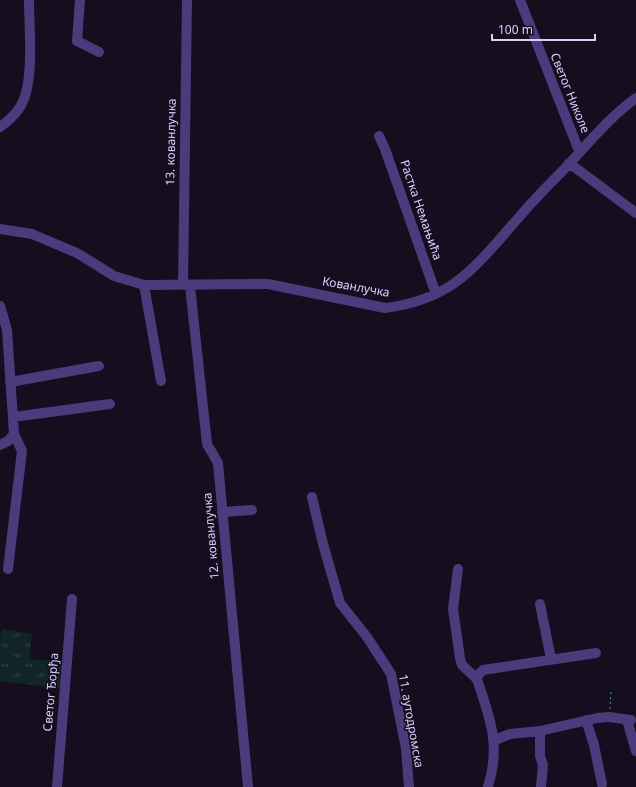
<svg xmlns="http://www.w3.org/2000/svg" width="636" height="787" font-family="'Noto Sans',sans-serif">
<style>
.grass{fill:url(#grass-tufts)}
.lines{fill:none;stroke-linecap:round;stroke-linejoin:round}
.path{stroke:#339cab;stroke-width:1;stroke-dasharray:2 3;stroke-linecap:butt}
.minor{stroke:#493b7c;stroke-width:10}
.labels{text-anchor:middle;stroke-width:3.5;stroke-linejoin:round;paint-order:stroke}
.street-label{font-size:12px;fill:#dccefd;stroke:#140e1f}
</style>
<defs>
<pattern id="grass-tufts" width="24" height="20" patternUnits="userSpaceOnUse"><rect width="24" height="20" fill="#112529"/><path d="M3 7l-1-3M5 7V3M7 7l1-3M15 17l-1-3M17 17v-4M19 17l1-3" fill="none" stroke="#334349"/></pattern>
</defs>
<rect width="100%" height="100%" fill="#140e1f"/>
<path class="grass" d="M 2,629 L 32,634 L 29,659 L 67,662 L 65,689 L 0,681 L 0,640 Z"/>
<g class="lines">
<path class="path" d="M 610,709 L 611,689"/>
<path class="minor" d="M 80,0 L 77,41 L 99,52
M 520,0 L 579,151
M 0,127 C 6,123 16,114 20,107 C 35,84 29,28 29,0
M 379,136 L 385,149 L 436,294
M 569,163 L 636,213
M 0,229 L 32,234 L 77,253 L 114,276 L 144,285 L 268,284 L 385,308 C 456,299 477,264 521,215 C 536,197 553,181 569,164 C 590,141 611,116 636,98
M 144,285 L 161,381
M 183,285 L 187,0
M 190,286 L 207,444 L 218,463 L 248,787
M 0,306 L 7,330 L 14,434 L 8,441 L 0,445
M 10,382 L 99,366
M 13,417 L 110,404
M 312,497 L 323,544 L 340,603 L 367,637 L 391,674 L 406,748 L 409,787
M 222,512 L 252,510
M 8,569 L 22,451 L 14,434
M 458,569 L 453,609 L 460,658 L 462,665 L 477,679
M 540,604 L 551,659
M 586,720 L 594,745 L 602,784
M 627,720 L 636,751
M 540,731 L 540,756 L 543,765 L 541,787
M 495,740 L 510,734 L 540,731 L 597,718 L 609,717 L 631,720
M 57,787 L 72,599
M 488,787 C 501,745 490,718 477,679 L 479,674 L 483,670 L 596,653"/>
</g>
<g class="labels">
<g class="street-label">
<text transform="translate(570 93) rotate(68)" y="4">Светог Николе</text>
<text transform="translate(171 142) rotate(-89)" y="4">13. кованлучка</text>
<text transform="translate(421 210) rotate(71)" y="4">Растка Немањића</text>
<text transform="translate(356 287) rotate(10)" y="4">Кованлучка</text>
<text transform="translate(211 536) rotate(-95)" y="4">12. кованлучка</text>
<text transform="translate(51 692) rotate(-85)" y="4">Светог Ђорђа</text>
<text transform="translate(411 721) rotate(80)" y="4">11. аутодромска</text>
</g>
</g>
<path d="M492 34v6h103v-6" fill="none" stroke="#dccefd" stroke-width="2"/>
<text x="498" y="34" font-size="12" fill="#dccefd" stroke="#140e1f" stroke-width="3" paint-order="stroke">100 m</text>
</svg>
